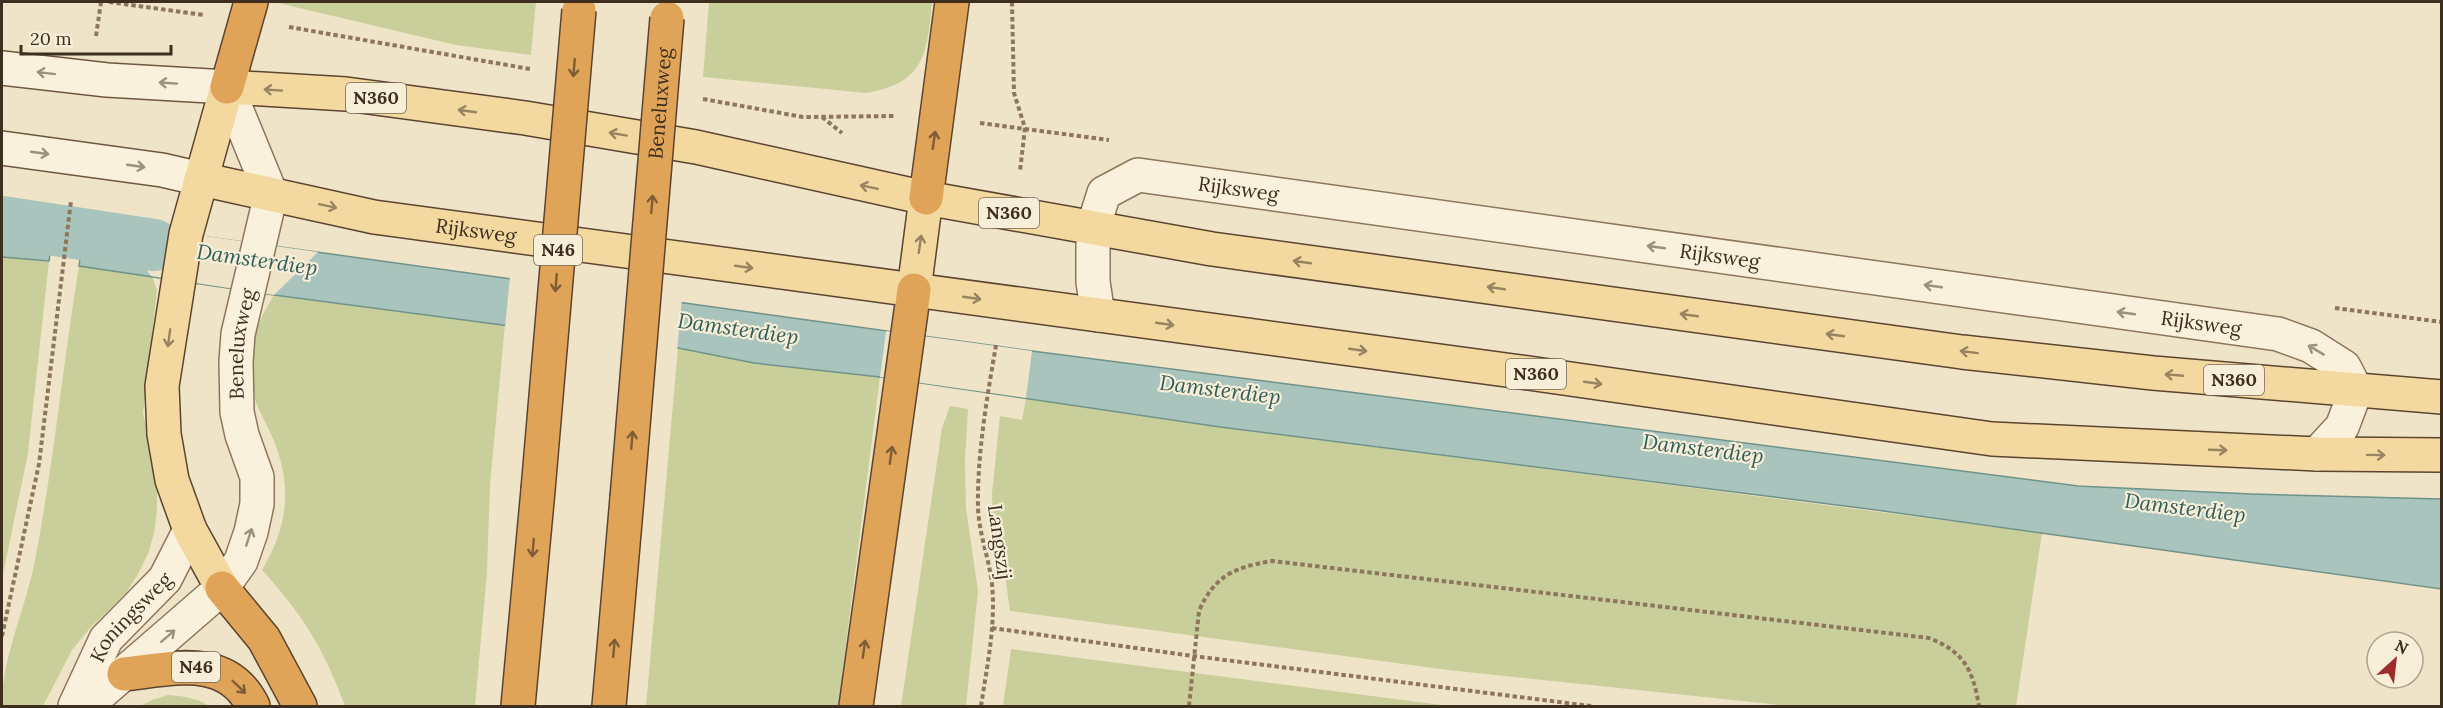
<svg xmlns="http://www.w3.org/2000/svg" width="2443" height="708" font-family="Lora,serif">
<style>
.green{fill:#c9cf9b}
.water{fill:#a9c4bc;stroke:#6f938a;stroke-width:1.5}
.pier{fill:#f0e4c8}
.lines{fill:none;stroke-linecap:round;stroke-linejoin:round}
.canal{stroke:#a9c4bc;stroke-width:52}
.street-casing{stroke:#8d765c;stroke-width:36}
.secondary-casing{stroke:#6f573f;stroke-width:36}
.primary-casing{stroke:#5b4430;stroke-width:36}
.highway-casing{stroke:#5b4430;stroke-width:36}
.path{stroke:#8d765c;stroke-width:4;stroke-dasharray:4.5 3;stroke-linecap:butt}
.street{stroke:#faf1dc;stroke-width:33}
.secondary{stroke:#faf1dc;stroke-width:33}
.primary{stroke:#f3d9a0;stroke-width:33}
.highway{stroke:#e0a458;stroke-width:33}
.highway-bridge-casing{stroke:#5b4430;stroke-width:36;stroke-linecap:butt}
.highway-bridge{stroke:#e0a458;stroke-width:33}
.oneway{stroke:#7e5d36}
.oneway2{stroke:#9c907e}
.oneway3{stroke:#988460}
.labels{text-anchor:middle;stroke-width:4.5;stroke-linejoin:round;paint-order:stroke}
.shield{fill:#f7eed8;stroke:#756857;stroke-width:1.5}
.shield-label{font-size:18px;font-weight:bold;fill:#3d2e20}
.street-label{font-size:20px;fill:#3d2e20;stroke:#f7eed8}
.water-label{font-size:21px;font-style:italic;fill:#2f5d5a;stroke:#f7eed8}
</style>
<rect width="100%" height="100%" fill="#f0e4c8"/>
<path class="green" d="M 274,2 L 536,2 L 531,55 L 456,45 Z
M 709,2 L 932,2 C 927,54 925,83 866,93 L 703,77 Z
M 2,257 L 49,261 L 28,453 L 2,579 Z
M 79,266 L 152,276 L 157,290 L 143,413 L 154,461 L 157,486 L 157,511 L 154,533 L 148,554 L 138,574 L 126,593 L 91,627 L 72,650 L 43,706 L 2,706 C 1,659 26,608 35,560 C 54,462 63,363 79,266 Z
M 274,295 L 505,325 L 490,485 L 487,572 L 475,706 L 345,706 C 324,649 303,615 262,570 C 289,524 293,484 271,434 C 265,420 256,407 253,392 C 251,385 252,376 252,369 C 252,336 257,323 274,295 Z
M 678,348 L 754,363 L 880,377 L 838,706 L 646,706 Z
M 1026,398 L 1220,427 L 2042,533 L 2016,706 L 1790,706 L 1448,670 L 1010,611 L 1004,568 L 993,536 L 992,493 L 1000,416 L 1022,420 Z
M 950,406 L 968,409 L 965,461 L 966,508 L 978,591 L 966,706 L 901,706 L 942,428 Z
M 1011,649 L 1449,706 L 1003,706 Z
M 168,695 C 183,696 197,698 209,706 L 140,706 L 152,700 Z"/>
<path class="water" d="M 2,209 L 55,217 L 49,261 L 2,257 Z
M 85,220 L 1032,351 L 2078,486 L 2251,494 L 2441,499 L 2441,589 L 1876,510 L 1220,427 L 880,377 L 754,363 L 678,348 L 274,295 L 79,266 Z"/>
<path class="pier" d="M 114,223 L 318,252 L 274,295 L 151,276 Z
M 510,276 L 682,299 L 677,351 L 505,328 Z
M 886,331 L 1032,351 L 1026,398 L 880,377 Z"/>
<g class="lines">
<path class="canal" d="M 2,222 L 154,245"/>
<g class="street-casing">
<g id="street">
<path id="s1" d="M 1098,315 L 1093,282 L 1093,228 L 1104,193 L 1138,175 L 2278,334 L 2311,346 L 2344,367 L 2356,390 L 2342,427 L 2317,454"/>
<path id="s2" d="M 75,706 L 106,639 L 165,579 L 190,530"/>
<path id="s3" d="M 86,706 L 222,588 L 241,561 L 251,532 L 257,504 L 257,477 L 242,435 L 237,412 L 236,361 L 238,334 L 271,194 L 227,87"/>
</g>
</g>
<g class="secondary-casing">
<path id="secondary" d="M 2,68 L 107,80 L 227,87
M 2,148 L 162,170 L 201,179"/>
</g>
<g class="primary-casing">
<g id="primary">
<path id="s4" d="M 201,179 L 374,217 L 1521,372 L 1992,439 L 2317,454 L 2442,455"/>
<path d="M 914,290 L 926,198"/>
<path d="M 222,588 L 190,530 L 172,480 L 164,434 L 162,386 L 186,234 L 227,87 L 346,94 L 525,118 L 696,147 L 926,198 L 1212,249 L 1962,352 L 2153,373 L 2442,397"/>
</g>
</g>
<g class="highway-casing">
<path id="highway" d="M 227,87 L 251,2
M 926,198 L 952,2
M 222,588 L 264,639 L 300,706
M 124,674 C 172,669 227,653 253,706
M 518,706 L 538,490
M 609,706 L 627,498
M 856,706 L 914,290"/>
</g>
<path class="path" d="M 109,2 L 204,15
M 1012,2 L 1014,93 L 1025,128 L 1020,171
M 289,27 L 530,69
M 96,36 L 101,2
M 703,99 L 803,117 L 895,116
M 822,117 L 842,133
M 980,123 L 1109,140
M 2335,308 L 2442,322
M 992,628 L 1193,656 L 1591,706
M 2,636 L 39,464 L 71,201
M 981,706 C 987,666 996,625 992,584 C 989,558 979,534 978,508 C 977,454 987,398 996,345
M 1189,706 L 1199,611 C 1214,576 1235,567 1272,561 L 1929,638 C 1965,652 1973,671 1979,706"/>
<use href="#street" class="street"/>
<use href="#secondary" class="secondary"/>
<use href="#primary" class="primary"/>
<use href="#highway" class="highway"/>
<g class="highway-bridge-casing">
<g id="highway-bridge">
<path d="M 538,490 L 579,10"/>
<path id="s5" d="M 627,498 L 667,18"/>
</g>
</g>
<use href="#highway-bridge" class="highway-bridge"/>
</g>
<defs><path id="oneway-shaft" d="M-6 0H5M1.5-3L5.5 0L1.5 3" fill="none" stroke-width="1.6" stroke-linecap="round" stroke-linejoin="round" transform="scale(1.5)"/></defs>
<g class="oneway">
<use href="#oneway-shaft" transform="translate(574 68) rotate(95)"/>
<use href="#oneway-shaft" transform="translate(934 140) rotate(-82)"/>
<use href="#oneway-shaft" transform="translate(652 204) rotate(-85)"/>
<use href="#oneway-shaft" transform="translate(556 283) rotate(95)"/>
<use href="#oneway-shaft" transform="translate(632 440) rotate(-85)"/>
<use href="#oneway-shaft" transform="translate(891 455) rotate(-82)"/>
<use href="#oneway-shaft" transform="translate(533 548) rotate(95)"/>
<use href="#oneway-shaft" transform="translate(614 648) rotate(-85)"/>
<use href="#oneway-shaft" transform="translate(864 649) rotate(-82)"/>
<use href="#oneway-shaft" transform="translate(239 687) rotate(44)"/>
</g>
<g class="oneway2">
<use href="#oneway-shaft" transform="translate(46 73) rotate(-173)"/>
<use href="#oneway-shaft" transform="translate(168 83) rotate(-176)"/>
<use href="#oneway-shaft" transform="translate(40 153) rotate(8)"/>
<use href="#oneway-shaft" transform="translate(136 166) rotate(8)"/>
<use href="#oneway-shaft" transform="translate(1656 247) rotate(-172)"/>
<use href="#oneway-shaft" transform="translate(1933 286) rotate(-172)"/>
<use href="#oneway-shaft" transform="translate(2126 313) rotate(-172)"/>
<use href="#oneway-shaft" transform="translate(2316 350) rotate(-149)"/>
<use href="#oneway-shaft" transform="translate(249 537) rotate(-72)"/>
<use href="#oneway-shaft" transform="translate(168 636) rotate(-41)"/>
</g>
<g class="oneway3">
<use href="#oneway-shaft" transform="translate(273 90) rotate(-176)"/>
<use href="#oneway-shaft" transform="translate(467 111) rotate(-172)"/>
<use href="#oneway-shaft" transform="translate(618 134) rotate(-170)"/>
<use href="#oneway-shaft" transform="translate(869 187) rotate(-168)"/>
<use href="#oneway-shaft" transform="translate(328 206) rotate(12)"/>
<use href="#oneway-shaft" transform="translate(920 244) rotate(-82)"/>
<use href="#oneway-shaft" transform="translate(1302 262) rotate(-172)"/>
<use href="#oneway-shaft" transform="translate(744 267) rotate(8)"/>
<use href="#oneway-shaft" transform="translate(1496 288) rotate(-172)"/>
<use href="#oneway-shaft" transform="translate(972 298) rotate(8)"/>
<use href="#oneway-shaft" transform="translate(1689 315) rotate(-172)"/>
<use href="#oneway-shaft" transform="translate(1165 324) rotate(8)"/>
<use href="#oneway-shaft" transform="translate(1835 335) rotate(-172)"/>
<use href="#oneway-shaft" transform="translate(169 338) rotate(98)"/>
<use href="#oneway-shaft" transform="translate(1358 350) rotate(8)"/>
<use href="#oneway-shaft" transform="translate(1969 352) rotate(-173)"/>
<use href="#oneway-shaft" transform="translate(2174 375) rotate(-175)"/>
<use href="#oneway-shaft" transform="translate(1593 383) rotate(8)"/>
<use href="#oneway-shaft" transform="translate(2218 450) rotate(2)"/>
<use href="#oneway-shaft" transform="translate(2376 455) rotate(1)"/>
</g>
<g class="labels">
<g class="shield">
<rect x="346" y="83" width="60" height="30" rx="4.5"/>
<rect x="979" y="198" width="60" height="30" rx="4.5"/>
<rect x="534" y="235" width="48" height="30" rx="4.5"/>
<rect x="1506" y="359" width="60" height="30" rx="4.5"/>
<rect x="2204" y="365" width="60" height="30" rx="4.5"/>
<rect x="172" y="652" width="48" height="30" rx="4.5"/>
</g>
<g class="shield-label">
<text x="376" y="104">N360</text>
<text x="1009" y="219">N360</text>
<text x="558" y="256">N46</text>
<text x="1536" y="380">N360</text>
<text x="2234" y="386">N360</text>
<text x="196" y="673">N46</text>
</g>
<g class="street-label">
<text dy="7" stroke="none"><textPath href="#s5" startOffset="396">Beneluxweg</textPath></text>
<text dy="7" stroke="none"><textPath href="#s1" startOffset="264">Rijksweg</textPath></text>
<text dy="7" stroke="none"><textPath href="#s4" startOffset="280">Rijksweg</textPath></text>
<text dy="7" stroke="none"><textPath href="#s1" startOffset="750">Rijksweg</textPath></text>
<text dy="7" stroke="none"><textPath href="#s1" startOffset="1236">Rijksweg</textPath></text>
<text dy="7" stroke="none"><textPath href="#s3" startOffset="436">Beneluxweg</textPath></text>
<text transform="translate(1000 542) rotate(82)" y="7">Langszij</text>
<text dy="7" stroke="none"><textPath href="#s2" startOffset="106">Koningsweg</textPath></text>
</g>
<g class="water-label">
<text transform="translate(257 260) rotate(8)" y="7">Damsterdiep</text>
<text transform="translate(738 329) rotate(8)" y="7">Damsterdiep</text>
<text transform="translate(1220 390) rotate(7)" y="7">Damsterdiep</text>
<text transform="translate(1703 449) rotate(7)" y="7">Damsterdiep</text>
<text transform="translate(2185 508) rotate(7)" y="7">Damsterdiep</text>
</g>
</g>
<rect width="2443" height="708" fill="none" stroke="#3d2e20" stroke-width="6"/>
<g transform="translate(2395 660) rotate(27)"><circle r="28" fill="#f7eed8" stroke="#ada18e" stroke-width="1.5"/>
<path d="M0-4.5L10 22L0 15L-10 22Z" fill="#9e2a2b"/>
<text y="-9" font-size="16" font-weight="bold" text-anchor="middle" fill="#3d2e20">N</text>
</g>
<path d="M21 45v9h150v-9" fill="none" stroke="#3d2e20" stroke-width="3"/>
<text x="30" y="45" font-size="18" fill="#3d2e20" stroke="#f7eed8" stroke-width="4.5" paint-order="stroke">20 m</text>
</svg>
